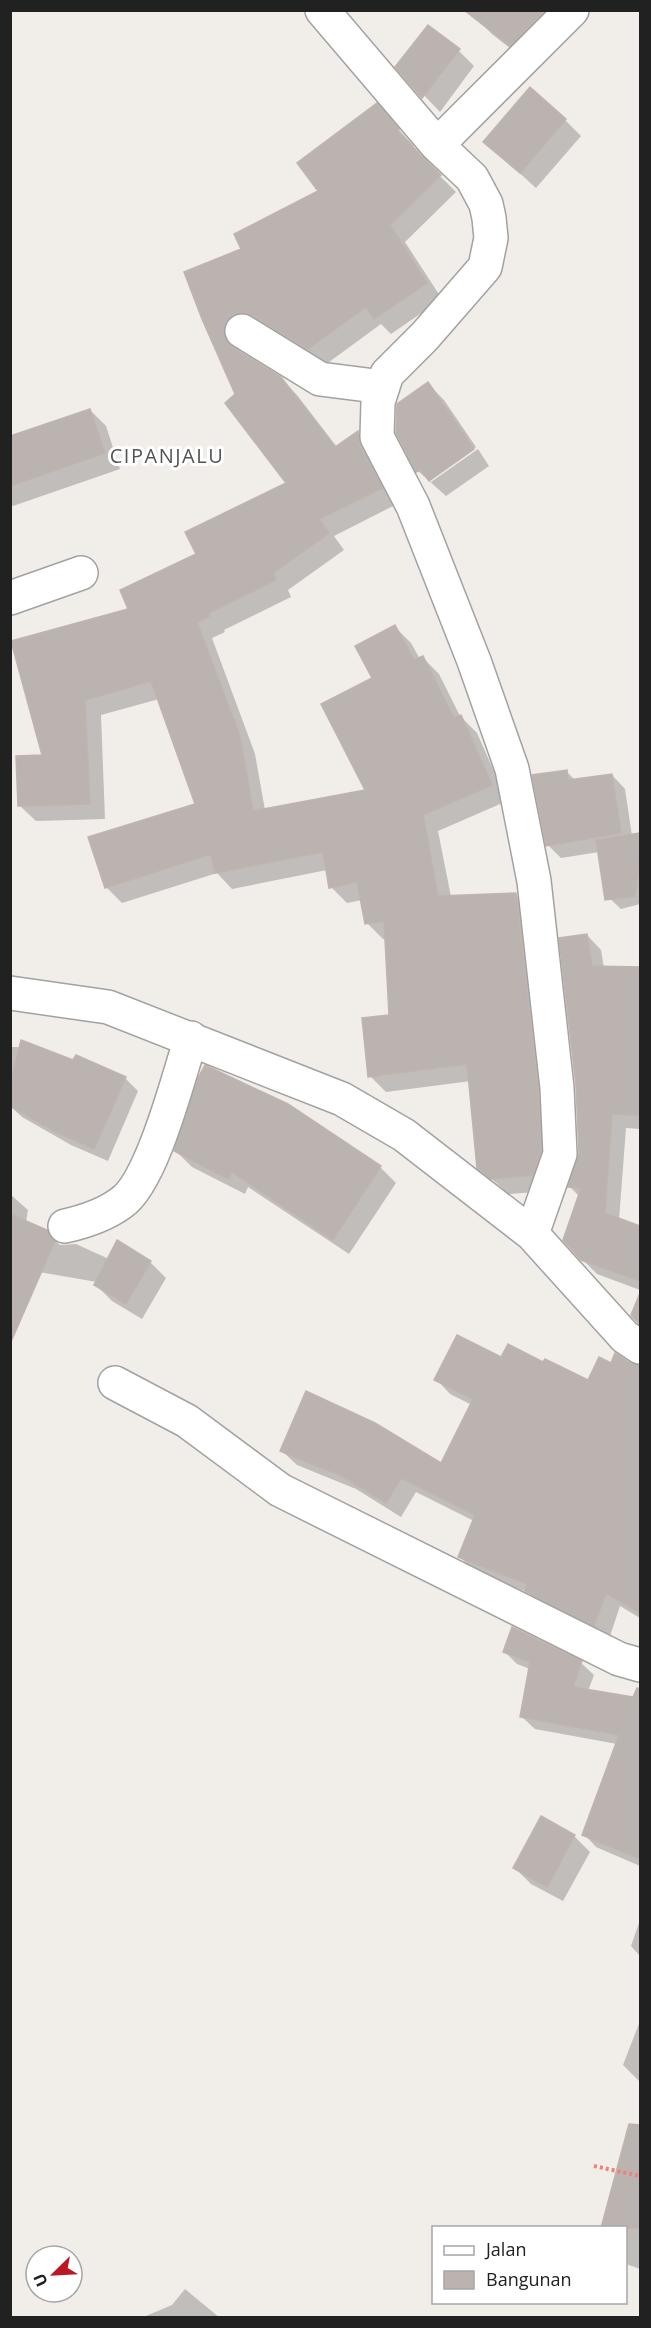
<svg xmlns="http://www.w3.org/2000/svg" width="651" height="2328" font-family="'Open Sans',sans-serif">
<style>
.shadow{fill:#0003}
.building{fill:#bab3af;stroke:#c1b4ad;stroke-width:1.5}
.lines{fill:none;stroke-linecap:round;stroke-linejoin:round}
.minor-casing{stroke:#a2a2a2;stroke-width:36}
.path{stroke:#eb827f;stroke-width:4;stroke-dasharray:3 3;stroke-linecap:butt}
.minor{stroke:#fff;stroke-width:33}
.labels{text-anchor:middle;stroke-width:6;stroke-linejoin:round;paint-order:stroke}
.quarter-label{font-size:20px;letter-spacing:1.5px;fill:#545454;stroke:#fff}
</style>
<rect width="100%" height="100%" fill="#f1ede9"/>
<path class="shadow" d="M 482,10 L 576,10 L 526,61 L 492,34 L 476,18 Z
M 459,51 L 474,66 L 440,112 L 397,67 Z
M 376,105 L 414,146 L 412,148 L 456,192 L 405,242 L 442,299 L 391,334 L 381,324 L 325,365 L 239,347 L 240,354 L 280,378 L 297,395 L 337,447 L 358,432 L 374,448 L 397,504 L 334,536 L 344,550 L 288,590 L 291,597 L 224,630 L 225,632 L 212,638 L 255,754 L 265,810 L 367,791 L 374,679 L 395,627 L 411,643 L 420,659 L 423,658 L 439,674 L 460,716 L 477,733 L 507,801 L 438,831 L 451,897 L 516,895 L 532,911 L 548,1191 L 509,1194 L 478,1167 L 471,1081 L 386,1092 L 370,1076 L 391,1016 L 386,939 L 383,939 L 367,923 L 362,900 L 347,903 L 331,887 L 327,870 L 232,889 L 217,873 L 122,903 L 106,887 L 197,805 L 159,699 L 101,715 L 105,819 L 36,821 L 19,805 L 44,756 L 130,610 L 288,483 L 237,395 L 203,318 L 243,250 L 321,192 Z
M 565,120 L 581,136 L 536,188 L 485,142 Z
M 428,384 L 444,400 L 476,447 L 428,479 L 431,482 L 478,449 L 489,466 L 446,496 L 418,471 Z
M 90,410 L 106,426 L 120,469 L 13,506 L 10,504 L 10,438 Z
M 566,771 L 575,780 L 612,775 L 625,789 L 632,836 L 640,835 L 640,904 L 621,909 L 605,894 L 599,852 L 561,858 L 548,845 Z
M 587,935 L 601,950 L 604,968 L 640,969 L 640,1129 L 626,1128 L 619,1220 L 640,1228 L 640,1290 L 597,1274 L 582,1259 L 580,1197 L 570,1187 L 580,1153 Z
M 10,1047 L 35,1047 L 125,1078 L 138,1091 L 108,1161 L 71,1145 L 22,1117 L 10,1106 Z
M 176,1151 L 380,1167 L 396,1183 L 349,1254 L 248,1187 L 245,1194 L 192,1167 Z
M 10,1194 L 28,1210 L 26,1222 L 46,1231 L 60,1245 L 76,1244 L 109,1259 L 150,1262 L 166,1278 L 142,1319 L 112,1301 L 96,1285 L 97,1282 L 10,1267 Z
M 616,1355 L 640,1367 L 640,1618 L 620,1606 L 609,1639 L 541,1605 L 529,1593 L 475,1572 L 460,1557 L 474,1521 L 416,1492 L 401,1517 L 356,1489 L 297,1465 L 282,1451 L 442,1466 L 472,1405 L 450,1394 L 436,1379 L 502,1359 L 543,1364 L 588,1382 L 612,1365 Z
M 504,1651 L 581,1663 L 594,1675 L 588,1691 L 640,1700 L 640,1866 L 596,1847 L 584,1834 L 617,1744 L 535,1729 L 522,1717 L 530,1669 L 517,1664 Z
M 574,1836 L 590,1852 L 563,1901 L 531,1884 L 515,1868 Z
M 640,1920 L 640,1956 L 631,1946 Z
M 640,2021 L 640,2082 L 623,2065 Z
M 613,2188 L 640,2196 L 640,2269 L 626,2264 L 626,2228 Z
M 185,2289 L 220,2318 L 141,2318 L 172,2305 Z"/>
<path class="building" d="M 464,10 L 545,10 L 510,46 Z
M 428,25 L 460,49 L 422,98 L 395,67 Z
M 530,87 L 566,119 L 520,173 L 483,142 Z
M 377,103 L 399,129 L 397,131 L 441,175 L 390,225 L 427,283 L 374,319 L 366,307 L 308,349 L 252,315 L 243,312 L 234,314 L 226,321 L 223,331 L 226,340 L 232,347 L 281,377 L 335,447 L 358,431 L 360,446 L 383,488 L 319,519 L 329,533 L 273,573 L 276,580 L 209,613 L 210,616 L 197,622 L 240,736 L 253,811 L 365,790 L 321,704 L 372,678 L 355,646 L 395,625 L 414,660 L 423,656 L 454,718 L 461,715 L 492,785 L 423,815 L 438,896 L 516,893 L 538,1089 L 541,1151 L 533,1175 L 491,1179 L 477,1168 L 467,1064 L 368,1077 L 362,1018 L 389,1015 L 384,921 L 365,924 L 357,882 L 329,888 L 323,852 L 215,873 L 211,854 L 105,888 L 88,837 L 195,804 L 151,681 L 85,700 L 90,804 L 18,806 L 16,756 L 42,755 L 11,641 L 128,609 L 120,590 L 196,554 L 185,532 L 286,483 L 225,403 L 235,394 L 202,319 L 184,272 L 241,249 L 234,234 L 318,191 L 297,163 Z
M 428,382 L 474,449 L 429,481 L 421,470 L 416,472 L 396,433 L 397,404 Z
M 90,409 L 105,453 L 10,486 L 10,436 Z
M 567,770 L 568,780 L 612,774 L 621,833 L 546,846 L 532,775 Z
M 640,833 L 640,860 L 635,896 L 605,900 L 596,840 Z
M 587,934 L 592,966 L 640,967 L 640,1115 L 612,1114 L 605,1213 L 640,1226 L 640,1281 L 581,1260 L 563,1240 L 581,1188 L 568,1187 L 579,1153 L 576,1086 L 559,938 Z
M 21,1040 L 73,1060 L 76,1055 L 126,1077 L 94,1149 L 56,1132 L 10,1106 L 10,1086 Z
M 205,1065 L 288,1104 L 381,1166 L 333,1240 L 232,1172 L 228,1179 L 174,1151 L 198,1078 Z
M 10,1214 L 47,1230 L 55,1241 L 10,1344 Z
M 117,1240 L 151,1261 L 126,1304 L 94,1285 Z
M 640,1293 L 640,1325 L 631,1315 Z
M 457,1335 L 501,1357 L 508,1344 L 543,1362 L 545,1359 L 588,1380 L 599,1357 L 611,1363 L 615,1353 L 630,1363 L 640,1365 L 640,1613 L 606,1593 L 594,1626 L 525,1591 L 527,1584 L 458,1557 L 475,1515 L 401,1478 L 386,1503 L 340,1475 L 280,1451 L 306,1391 L 375,1423 L 441,1463 L 473,1399 L 434,1380 Z
M 512,1627 L 582,1661 L 573,1687 L 633,1697 L 637,1688 L 640,1689 L 640,1859 L 582,1835 L 619,1735 L 520,1717 L 530,1662 L 503,1652 Z
M 541,1816 L 575,1835 L 547,1887 L 513,1868 Z
M 629,2124 L 640,2125 L 640,2228 L 601,2228 Z"/>
<g class="lines">
<g class="minor-casing">
<path id="minor" d="M 322,10 L 437,145 L 472,178 L 486,204 L 489,218 L 491,238 L 485,267 L 425,336 L 387,374 L 378,402 L 377,437 L 413,506 L 474,661 L 512,769 L 534,881 L 557,1088 L 560,1154 L 532,1234
M 437,145 L 572,10
M 242,331 L 320,379 L 383,387
M 10,598 L 81,573
M 10,993 L 108,1007 L 342,1099 L 404,1135 L 532,1234 L 625,1337 L 640,1347
M 65,1226 C 83,1222 106,1214 121,1203 C 152,1183 179,1075 191,1038
M 115,1383 L 187,1421 L 280,1490 L 619,1659 L 640,1665"/>
</g>
<path class="path" d="M 594,2166 L 640,2176"/>
<use href="#minor" class="minor"/>
</g>
<g class="labels">
<g class="quarter-label">
<text x="167" y="463">CIPANJALU</text>
</g>
</g>
<rect width="651" height="2328" fill="none" stroke="#212121" stroke-width="24"/>
<rect x="432" y="2226" width="195" height="78" fill="#ffffff" stroke="#a6a6a6" stroke-width="1.5"/>
<rect x="444" y="2246" width="30" height="9" fill="#ffffff" stroke="#a6a6a6" stroke-width="1.5"/>
<text x="486" y="2256" font-size="18" fill="#212121">Jalan</text>
<rect x="444" y="2271" width="30" height="18" fill="#bab3af" stroke="#a6a6a6" stroke-width="1.5"/>
<text x="486" y="2286" font-size="18" fill="#212121">Bangunan</text>
<g transform="translate(54 2274) rotate(246)"><circle r="28" fill="#ffffff" stroke="#a6a6a6" stroke-width="1.5"/>
<path d="M0-4.5L10 22L0 15L-10 22Z" fill="#bc1724"/>
<text y="-9" font-size="16" font-weight="bold" text-anchor="middle" fill="#212121">U</text>
</g>
</svg>
